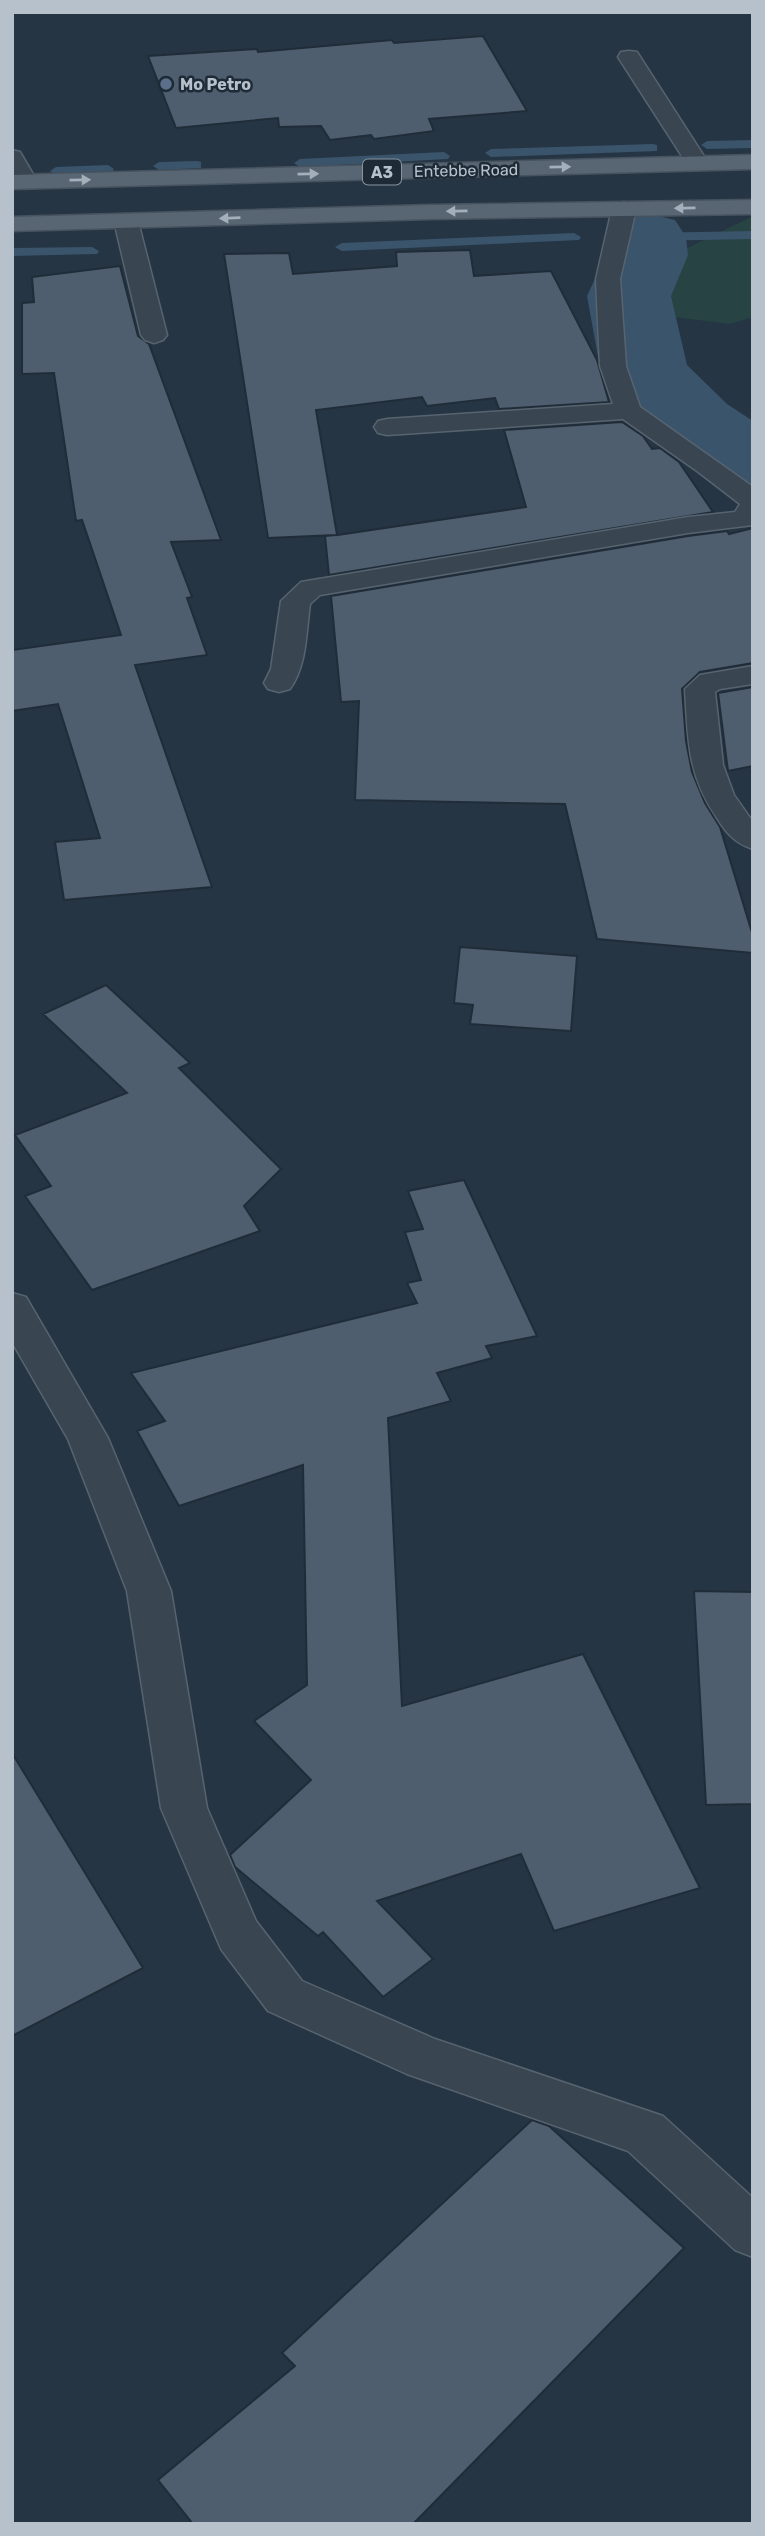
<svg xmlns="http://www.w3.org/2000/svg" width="765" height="2536" font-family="Rubik,sans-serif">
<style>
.green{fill:#274344}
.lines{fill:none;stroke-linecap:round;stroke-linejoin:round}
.stream{fill:#3a546c;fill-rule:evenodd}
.river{fill:#3a546c;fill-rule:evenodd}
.building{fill:#4e5e6e;stroke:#202d39;stroke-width:2}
.minor-casing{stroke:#57646f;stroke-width:3}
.major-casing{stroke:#46525e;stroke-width:3}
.minor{fill:#394652;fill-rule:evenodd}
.major{fill:#586572;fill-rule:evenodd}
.oneway{fill:#a3afba}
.service-dot{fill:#5c6f8a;stroke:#1e2b37;stroke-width:2.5}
.labels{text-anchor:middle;stroke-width:5;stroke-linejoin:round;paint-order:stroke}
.far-poi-label{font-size:16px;font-weight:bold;fill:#b6c1cc;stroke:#1e2b37;text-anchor:start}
.far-street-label{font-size:16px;fill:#b6c1cc;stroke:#1e2b37}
.shield{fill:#1e2b37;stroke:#88949f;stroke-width:2}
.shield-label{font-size:16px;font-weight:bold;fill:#b6c1cc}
</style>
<rect width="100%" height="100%" fill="#253543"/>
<path class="green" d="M 753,216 L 753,317 L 730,324 L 650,314 L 638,290 L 665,259 Z"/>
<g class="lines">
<path class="stream" d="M 753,140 L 753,148 L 707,149 L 701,145 L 707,141 Z
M 653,144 L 657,145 L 657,151 L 491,157 L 485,153 L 491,149 Z
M 444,152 L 450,156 L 448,159 L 300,167 L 294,163 L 300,159 Z
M 197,161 L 201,162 L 201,168 L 159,170 L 153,166 L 159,162 Z
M 108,165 L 114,169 L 112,172 L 56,175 L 50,171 L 56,167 Z
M 753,231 L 753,239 L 646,241 L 639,237 L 646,233 Z
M 574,233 L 581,237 L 579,240 L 342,251 L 335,247 L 342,243 Z
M 92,247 L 99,251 L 97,254 L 12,256 L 12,248 Z"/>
<path class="river" d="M 646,213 L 675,220 L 686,237 L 688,255 L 671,296 L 687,365 L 727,404 L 753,421 L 753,489 L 721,481 L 663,442 L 614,392 L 601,373 L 587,296 L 606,255 L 606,237 L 617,220 Z"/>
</g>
<path class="building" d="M 483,36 L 527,111 L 429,119 L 434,131 L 374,139 L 371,135 L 330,140 L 321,126 L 279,127 L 278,118 L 176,128 L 148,56 L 257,49 L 258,52 L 392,40 L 394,43 Z
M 470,250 L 474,276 L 551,271 L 597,360 L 609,402 L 499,409 L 495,398 L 427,406 L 422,397 L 316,410 L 337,535 L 526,507 L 504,430 L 622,422 L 643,436 L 652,449 L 660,448 L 679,462 L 713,512 L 329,575 L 325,536 L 336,535 L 268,538 L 224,254 L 289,253 L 293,274 L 397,266 L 396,252 Z
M 120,266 L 138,336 L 149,344 L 221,540 L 171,542 L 192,597 L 187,598 L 207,655 L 135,665 L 212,887 L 64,900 L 55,842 L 100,838 L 58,704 L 12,711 L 12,650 L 121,635 L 82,520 L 76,521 L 54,373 L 22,374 L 22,303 L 34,302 L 32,277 Z
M 753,528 L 753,663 L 700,672 L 682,689 L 686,741 L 692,772 L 705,803 L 720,827 L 753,936 L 753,953 L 597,939 L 565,804 L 355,800 L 359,701 L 341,702 L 331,596 L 688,536 L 727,531 L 729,534 Z
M 753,687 L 753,766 L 728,771 L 718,693 Z
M 460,947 L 577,956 L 571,1031 L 470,1024 L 473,1005 L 454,1003 Z
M 106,985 L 190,1063 L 179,1068 L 281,1169 L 244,1206 L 260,1231 L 92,1290 L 25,1196 L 51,1186 L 15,1135 L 127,1093 L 43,1014 Z
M 464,1180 L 537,1336 L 486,1346 L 492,1358 L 437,1373 L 451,1401 L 388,1418 L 402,1706 L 583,1654 L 700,1888 L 554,1931 L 521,1854 L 377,1901 L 433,1959 L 383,1997 L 323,1932 L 318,1936 L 235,1867 L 230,1855 L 311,1780 L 254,1721 L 307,1685 L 303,1465 L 179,1506 L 137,1431 L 165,1421 L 131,1373 L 417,1303 L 407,1283 L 421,1280 L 405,1232 L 423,1229 L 408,1191 Z
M 694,1591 L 753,1592 L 753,1804 L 706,1805 Z
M 12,1753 L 143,1968 L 12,2036 Z
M 532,2120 L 549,2126 L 684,2248 L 413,2524 L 193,2524 L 158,2480 L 295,2366 L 282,2353 Z"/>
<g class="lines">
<g class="minor-casing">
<path id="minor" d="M 629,51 L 637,52 L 709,164 L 706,169 L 690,169 L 687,164 L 618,57 L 621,52 Z
M 12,150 L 20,152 L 37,181 L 33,186 L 17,186 L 12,179 Z
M 624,202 L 632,204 L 636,209 L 620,279 L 626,366 L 640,407 L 753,487 L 753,525 L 688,533 L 320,595 L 310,604 C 306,633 307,665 290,689 L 279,692 L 268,689 L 264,683 L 271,669 L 281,601 L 301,582 L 688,517 L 735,512 L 740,504 L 697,471 L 623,419 L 387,435 L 378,433 L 374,427 L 378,421 L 387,419 L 613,404 L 600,366 L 596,279 L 612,209 L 616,204 Z
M 126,214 L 134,216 L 138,221 L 167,335 L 163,340 L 154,343 L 145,340 L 141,335 L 114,221 L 118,216 Z
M 753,666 L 753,684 L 720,689 L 715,692 L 723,765 L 734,795 L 753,822 L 753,849 C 736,844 726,833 717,818 C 687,775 688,739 685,689 L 700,675 Z
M 12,1293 L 26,1297 L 108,1438 L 171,1591 L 207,1808 L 256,1921 L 302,1981 L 435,2039 L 663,2116 L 753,2198 L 753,2257 L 735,2250 L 628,2151 L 407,2074 L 268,2011 L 221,1949 L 161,1808 L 127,1591 L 68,1439 L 12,1342 Z"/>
</g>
<g class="major-casing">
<path id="major" d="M 753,155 L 753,169 L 12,189 L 12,175 Z
M 753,200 L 753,214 L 431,219 L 12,231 L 12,217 L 431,205 Z"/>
</g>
<use href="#minor" class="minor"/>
<use href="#major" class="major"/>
</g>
<defs><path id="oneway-solid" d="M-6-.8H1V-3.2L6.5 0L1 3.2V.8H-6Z" transform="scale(1.75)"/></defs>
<g class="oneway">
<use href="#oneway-solid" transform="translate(560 167) rotate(-1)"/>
<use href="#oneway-solid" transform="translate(308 174) rotate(-1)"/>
<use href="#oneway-solid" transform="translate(80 180) rotate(-1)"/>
<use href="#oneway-solid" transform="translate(685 208) rotate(179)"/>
<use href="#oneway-solid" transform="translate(457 211) rotate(179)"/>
<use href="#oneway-solid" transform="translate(230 218) rotate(178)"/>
</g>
<circle class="service-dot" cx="166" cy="84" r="7"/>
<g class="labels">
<g class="far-poi-label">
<text x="180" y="90">Mo Petro</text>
</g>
<g class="far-street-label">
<text transform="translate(466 170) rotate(-1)" y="6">Entebbe Road</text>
</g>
<rect class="shield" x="363" y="159.5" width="38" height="25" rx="5"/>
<g class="shield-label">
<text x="382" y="178">A3</text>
</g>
</g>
<rect width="765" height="2536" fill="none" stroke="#b6c1cc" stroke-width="28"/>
</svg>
